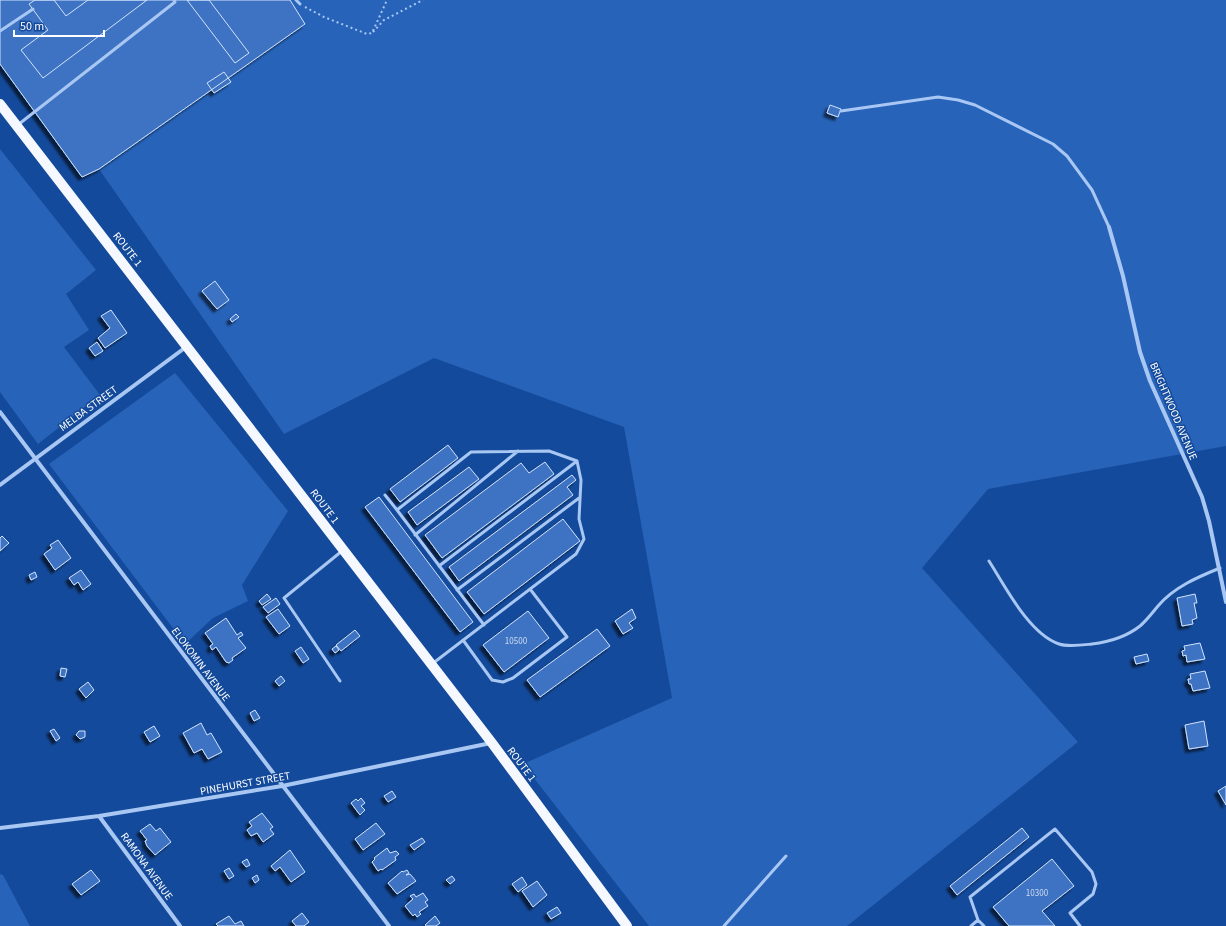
<svg xmlns="http://www.w3.org/2000/svg" width="1226" height="926" font-family="'Source Sans 3',sans-serif">
<style>
.green{fill:#2763b9}
.building{fill:#3d73c2;stroke:#d1e3fd;filter:url(#shadow)}
.lines{fill:none;stroke-linecap:round;stroke-linejoin:round}
.path{stroke:#a8c7f3;stroke-width:2;stroke-dasharray:2 3;stroke-linecap:butt}
.lane{stroke:#a8c7f3;stroke-width:3}
.street{stroke:#a8c7f3;stroke-width:4}
.primary{stroke:#f5f8ff;stroke-width:10}
.labels{text-anchor:middle;stroke-width:3;stroke-linejoin:round;paint-order:stroke}
.number-label{font-size:9px;fill:#cedcf0}
.street-label{font-size:11px;fill:#fff;stroke:#144a9b}
</style>
<defs>
<filter id="shadow"><feDropShadow dx="-3.5" dy="3.5" stdDeviation="1" flood-color="#0009"/></filter>
</defs>
<rect width="100%" height="100%" fill="#144a9b"/>
<path class="green" d="M 290,0 L 1226,0 L 1226,446 L 988,489 L 922,568 L 1078,742 L 847,926 L 649,926 L 523,764 L 672,698 L 624,427 L 434,358 L 284,434 L 99,169 L 305,25 Z
M 0,149 L 96,270 L 66,294 L 89,330 L 64,347 L 100,395 L 38,444 L 0,392 Z
M 175,373 L 288,511 L 242,585 L 248,601 L 213,618 L 185,644 L 49,464 Z
M 0,874 L 3,875 L 30,926 L 0,926 Z"/>
<path class="building" d="M 0,0 L 290,0 L 305,24 L 99,169 L 82,177 L 0,64 Z
M 35,0 L 54,0 L 66,16 L 88,0 L 147,0 L 43,78 L 21,50 L 48,30 L 29,4 Z
M 187,0 L 209,0 L 249,53 L 235,63 Z
M 224,72 L 231,82 L 214,93 L 207,83 Z
M 830,105 L 841,109 L 838,117 L 827,113 Z
M 215,281 L 229,300 L 217,309 L 202,291 Z
M 111,310 L 127,333 L 105,348 L 98,338 L 110,328 L 101,316 Z
M 236,314 L 239,317 L 232,322 L 230,319 Z
M 97,342 L 103,351 L 95,356 L 89,348 Z
M 448,445 L 458,458 L 400,502 L 390,489 Z
M 545,462 L 554,474 L 442,558 L 425,535 L 521,463 L 529,473 Z
M 469,467 L 479,479 L 417,525 L 408,512 Z
M 572,475 L 576,480 L 567,487 L 573,495 L 459,581 L 449,567 Z
M 379,497 L 473,622 L 460,632 L 365,507 Z
M 563,519 L 580,541 L 484,614 L 467,592 Z
M 2,536 L 9,543 L 0,551 L 0,538 Z
M 58,540 L 71,558 L 55,570 L 44,554 L 52,548 L 50,545 Z
M 81,570 L 91,584 L 83,590 L 78,582 L 74,585 L 69,578 Z
M 35,572 L 37,577 L 31,580 L 29,575 Z
M 267,594 L 271,599 L 262,605 L 259,601 Z
M 1195,594 L 1197,603 L 1194,603 L 1197,618 L 1192,620 L 1193,624 L 1182,626 L 1177,598 Z
M 276,598 L 280,604 L 268,613 L 263,607 Z
M 278,609 L 290,626 L 279,634 L 266,617 Z
M 632,609 L 636,618 L 629,623 L 633,628 L 623,634 L 615,621 Z
M 528,611 L 549,638 L 504,672 L 483,645 Z
M 226,618 L 237,635 L 241,632 L 243,635 L 238,638 L 246,648 L 232,658 L 233,660 L 229,663 L 226,662 L 216,647 L 212,650 L 210,646 L 213,644 L 205,633 Z
M 597,629 L 610,646 L 540,697 L 527,680 Z
M 355,630 L 360,636 L 341,651 L 336,645 Z
M 1200,643 L 1205,659 L 1187,662 L 1186,655 L 1183,656 L 1182,651 L 1185,650 L 1184,646 Z
M 336,646 L 339,650 L 335,653 L 332,649 Z
M 301,647 L 309,659 L 303,663 L 295,651 Z
M 1147,654 L 1149,661 L 1136,664 L 1134,657 Z
M 61,668 L 67,669 L 65,677 L 60,676 Z
M 1205,671 L 1210,688 L 1193,691 L 1191,684 L 1189,684 L 1188,679 L 1191,679 L 1190,674 Z
M 281,676 L 285,681 L 279,686 L 275,681 Z
M 88,682 L 94,690 L 86,698 L 79,689 Z
M 255,710 L 260,718 L 254,721 L 250,713 Z
M 1204,721 L 1208,746 L 1189,749 L 1185,725 Z
M 201,723 L 207,735 L 211,733 L 222,752 L 208,759 L 202,749 L 194,753 L 183,733 Z
M 154,726 L 160,736 L 150,742 L 144,732 Z
M 54,729 L 60,738 L 56,741 L 50,731 Z
M 79,731 L 85,731 L 85,737 L 80,739 L 76,735 Z
M 1226,786 L 1226,805 L 1218,791 Z
M 392,791 L 396,797 L 388,802 L 384,796 Z
M 361,798 L 365,803 L 361,806 L 365,810 L 360,815 L 351,803 L 356,799 L 358,801 Z
M 262,813 L 273,827 L 270,829 L 274,834 L 263,842 L 257,833 L 251,836 L 247,830 L 252,826 L 249,822 Z
M 376,823 L 385,834 L 363,850 L 355,839 Z
M 150,824 L 156,831 L 160,828 L 171,842 L 155,855 L 147,846 L 145,841 L 147,840 L 140,831 Z
M 1022,828 L 1029,837 L 957,895 L 950,886 Z
M 422,838 L 425,842 L 414,850 L 410,845 Z
M 387,848 L 390,853 L 396,851 L 399,854 L 395,857 L 396,860 L 382,870 L 381,869 L 378,871 L 372,862 L 375,859 L 374,858 Z
M 290,850 L 305,872 L 291,882 L 280,867 L 275,871 L 271,866 Z
M 247,859 L 250,865 L 246,867 L 242,862 Z
M 1052,859 L 1074,886 L 1042,911 L 1055,926 L 1009,926 L 993,907 Z
M 229,868 L 234,876 L 229,879 L 224,871 Z
M 91,870 L 100,881 L 81,895 L 72,884 Z
M 407,870 L 409,873 L 406,875 L 410,874 L 416,881 L 397,894 L 388,883 L 402,871 L 403,872 Z
M 257,875 L 259,880 L 255,883 L 252,878 Z
M 452,876 L 455,880 L 450,884 L 446,880 Z
M 522,877 L 527,885 L 518,892 L 512,884 Z
M 537,881 L 547,895 L 533,907 L 522,891 Z
M 423,893 L 428,900 L 425,902 L 428,906 L 419,912 L 421,914 L 417,917 L 415,914 L 413,916 L 405,906 L 413,899 L 410,896 L 414,894 L 416,897 Z
M 557,907 L 561,913 L 551,919 L 547,913 Z
M 302,913 L 309,922 L 304,926 L 296,926 L 292,921 Z
M 229,916 L 235,924 L 241,921 L 244,926 L 218,926 L 216,924 Z
M 435,916 L 440,923 L 436,926 L 426,926 L 425,925 Z"/>
<g class="lines">
<path class="path" d="M 305,7 L 324,17 L 367,34 L 372,33 L 387,0
M 373,32 L 384,20 L 423,0"/>
<path class="lane" d="M 296,0 L 300,4
M 0,31 L 33,9
M 841,111 L 938,97 L 958,100 L 975,105 L 1053,144 L 1067,156 L 1092,190 L 1109,227
M 19,124 L 175,2 L 174,0
M 385,495 L 397,510
M 415,535 L 518,451
M 989,561 C 1005,586 1029,634 1059,644 C 1068,647 1082,645 1092,644 C 1109,642 1126,637 1140,626 C 1147,620 1152,613 1158,606 C 1174,587 1198,577 1220,568
M 439,566 L 577,461
M 457,590 L 579,498
M 463,640 L 492,680 L 503,682 L 513,678 L 567,637 L 530,589
M 432,664 L 576,554 L 584,539 L 579,519 L 581,480 L 577,461 L 549,451 L 471,452 L 397,510 L 484,625
M 340,681 L 284,598 L 342,551
M 978,920 L 970,897 L 1055,829 L 1092,872 L 1096,884 L 1093,894 L 1070,913 L 1080,926
M 724,926 L 786,856
M 971,926 L 978,920 L 984,926"/>
<path class="street" d="M 1109,227 L 1123,276 L 1140,352 L 1150,381 L 1202,497 L 1209,521 L 1226,602
M 0,412 L 389,926
M 0,485 L 186,347
M 99,816 L 180,926
M 0,828 L 99,816 L 282,786 L 491,743"/>
<path class="primary" d="M 0,104 L 492,743 L 627,926"/>
</g>
<g class="labels">
<g class="number-label">
<text x="516" y="644">10500</text>
<text x="1037" y="896">10300</text>
</g>
<g class="street-label">
<text transform="translate(128 249) rotate(52)" y="4">ROUTE 1</text>
<text transform="translate(88 408) rotate(-36)" y="4">MELBA STREET</text>
<text transform="translate(1174 411) rotate(67)" y="4">BRIGHTWOOD AVENUE</text>
<text transform="translate(325 506) rotate(53)" y="4">ROUTE 1</text>
<text transform="translate(201 664) rotate(53)" y="4">ELOKOMIN AVENUE</text>
<text transform="translate(522 764) rotate(53)" y="4">ROUTE 1</text>
<text transform="translate(245 783) rotate(-10)" y="4">PINEHURST STREET</text>
<text transform="translate(147 866) rotate(54)" y="4">RAMONA AVENUE</text>
</g>
</g>
<path d="M14 30v6h90v-6" fill="none" stroke="#ffffff" stroke-width="2"/>
<text x="20" y="30" font-size="12" fill="#ffffff" stroke="#144a9b" stroke-width="3" paint-order="stroke">50 m</text>
</svg>
